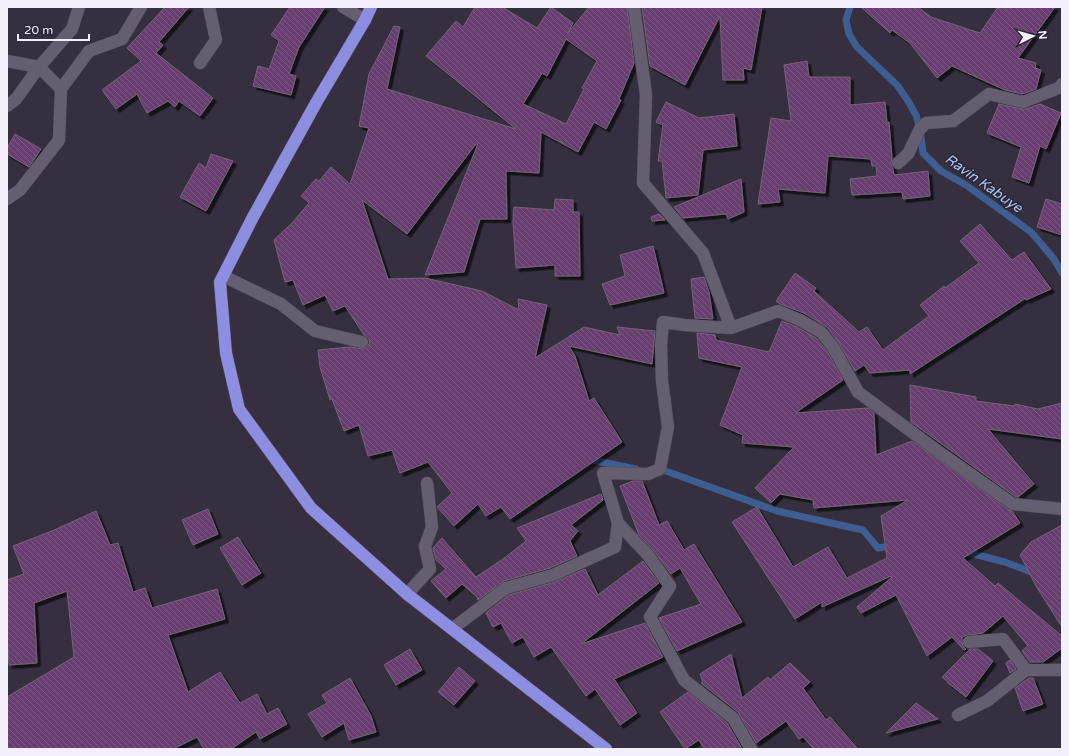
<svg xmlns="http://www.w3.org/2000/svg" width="1069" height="756" font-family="'Varela Round',sans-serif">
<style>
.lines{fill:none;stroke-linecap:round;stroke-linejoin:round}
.stream{stroke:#3e5d91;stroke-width:7}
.building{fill:url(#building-back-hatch);stroke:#736575;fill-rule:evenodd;filter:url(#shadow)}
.minor-casing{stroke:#504b59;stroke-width:13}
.trunk-casing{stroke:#504b59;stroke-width:13}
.minor{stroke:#645e70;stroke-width:12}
.trunk{stroke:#8d8ee2;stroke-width:12}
.labels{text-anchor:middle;stroke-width:3;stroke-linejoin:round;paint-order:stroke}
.water-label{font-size:14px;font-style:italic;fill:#aac6f6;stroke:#2b2536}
</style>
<defs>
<pattern id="building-back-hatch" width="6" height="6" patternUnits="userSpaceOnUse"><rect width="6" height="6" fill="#673d6f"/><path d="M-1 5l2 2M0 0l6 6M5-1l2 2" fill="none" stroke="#7d5984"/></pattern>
<filter id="shadow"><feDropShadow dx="3.5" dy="3.5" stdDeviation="0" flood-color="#0009"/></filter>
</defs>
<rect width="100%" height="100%" fill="#352f40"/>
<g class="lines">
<path class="stream" d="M 850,7 L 846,20 L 849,34 L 857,47 L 897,85 L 908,101 L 916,115 L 920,129 L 923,153 L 941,171 L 966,185 L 1031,232 L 1054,259 L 1062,273
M 587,459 L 636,469
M 658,469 L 660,469 L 777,511 L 863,530 L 878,548 L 894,545
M 962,551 L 1005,562 L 1036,574"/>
</g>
<path class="building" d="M 165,7 L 189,7 L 159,42 L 163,45 L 156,53 L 213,98 L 200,116 L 179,101 L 175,107 L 168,101 L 147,113 L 137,94 L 116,109 L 102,90 L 141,61 L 127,48 Z
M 290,7 L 325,7 L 299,47 L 289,74 L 296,76 L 291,95 L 253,86 L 258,66 L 269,69 L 279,41 L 271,35 Z
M 475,7 L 502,7 L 537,28 L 551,7 L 573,23 L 568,33 L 589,7 L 627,7 L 634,63 L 619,99 L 621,100 L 606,129 L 594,122 L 578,152 L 541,132 L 539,173 L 506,171 L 507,219 L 480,219 L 464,272 L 425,275 L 478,144 L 476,144 L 407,234 L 362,200 L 388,279 L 425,278 L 482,291 L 519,310 L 518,299 L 547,305 L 535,358 L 584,327 L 620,335 L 617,327 L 655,331 L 652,364 L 569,346 L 575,356 L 589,401 L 594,398 L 622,442 L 510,519 L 501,507 L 486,516 L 478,504 L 454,526 L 437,507 L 452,493 L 428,462 L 400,473 L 392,450 L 368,456 L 359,425 L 344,431 L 332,399 L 330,400 L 320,367 L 318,350 L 350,347 L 364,349 L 367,347 L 369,344 L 370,344 L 369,339 L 367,337 L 364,335 L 345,306 L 333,311 L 325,295 L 303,305 L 293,280 L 285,282 L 274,240 L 292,223 L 309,203 L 301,196 L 316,179 L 319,181 L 331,167 L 350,184 L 369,128 L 359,126 L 369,74 L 394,26 L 400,27 L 387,89 L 516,129 L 426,56 L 456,21 L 463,27 ZM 566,39 L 597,61 L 582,88 L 584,89 L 566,124 L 523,104 L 542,73 L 547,76 Z
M 642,7 L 762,7 L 751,70 L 743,68 L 744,80 L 723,80 L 720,16 L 685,85 L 650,66 Z
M 861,7 L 918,7 L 931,17 L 980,33 L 998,7 L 1055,7 L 1018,58 L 1036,63 L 1035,68 L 1041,70 L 1036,89 L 1022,94 L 1005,90 L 952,66 L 937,78 L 910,43 L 892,30 L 890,33 Z
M 807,61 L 809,77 L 850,77 L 850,105 L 885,102 L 887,123 L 889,122 L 892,158 L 891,164 L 893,169 L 894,175 L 928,171 L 930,196 L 903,199 L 902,192 L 852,195 L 850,179 L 877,176 L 876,166 L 872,166 L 871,159 L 828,156 L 825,193 L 778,189 L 780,202 L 758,204 L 771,118 L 791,121 L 784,65 Z
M 666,102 L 699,118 L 734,114 L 737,146 L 703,150 L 698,195 L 666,198 L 662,161 L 658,161 L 663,125 L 656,122 Z
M 999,104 L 1022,109 L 1026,109 L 1040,104 L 1061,113 L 1046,149 L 1040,146 L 1029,183 L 1012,177 L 1021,147 L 987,133 Z
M 15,134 L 41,149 L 29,167 L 7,154 L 7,148 Z
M 211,154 L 233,161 L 206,211 L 180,197 L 199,163 L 206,168 Z
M 741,179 L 744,212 L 728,219 L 726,214 L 683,218 L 674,207 Z
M 555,199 L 573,200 L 573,212 L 579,212 L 580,276 L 555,276 L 555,265 L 516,268 L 513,222 L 514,207 L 554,210 Z
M 1046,199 L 1062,204 L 1062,235 L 1037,227 Z
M 659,214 L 665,220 L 652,221 L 651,217 Z
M 980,224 L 1012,260 L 1024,252 L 1051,289 L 1026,300 L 1026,298 L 910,374 L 910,370 L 870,373 L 864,365 L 855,371 L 839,343 L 827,327 L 804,313 L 780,304 L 776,301 L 795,273 L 816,288 L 814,291 L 859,332 L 867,327 L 883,350 L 929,316 L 920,305 L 944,286 L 945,288 L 979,263 L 960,241 Z
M 653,246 L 664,293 L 610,305 L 602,284 L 625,276 L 620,255 Z
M 704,277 L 709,292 L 713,319 L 695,318 L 691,279 Z
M 782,321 L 797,327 L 816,338 L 827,351 L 843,380 L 795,413 L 868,408 L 874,413 L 876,455 L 912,441 L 1009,510 L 1012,511 L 1020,523 L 963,558 L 995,586 L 998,583 L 1062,636 L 1062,648 L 1043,662 L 1030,662 L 1022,651 L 1028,646 L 1003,616 L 983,633 L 968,635 L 964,636 L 962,638 L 962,642 L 963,646 L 966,649 L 964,650 L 952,637 L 927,656 L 896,595 L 861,613 L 857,607 L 892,577 L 891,576 L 822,607 L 822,602 L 795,619 L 732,522 L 757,507 L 793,567 L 828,547 L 847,578 L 887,558 L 881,516 L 908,500 L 814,508 L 813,500 L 780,494 L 771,503 L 755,488 L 794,447 L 742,443 L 743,435 L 720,425 L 742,367 L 699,358 L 697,333 L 715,335 L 716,340 L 769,352 Z
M 910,385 L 976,397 L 976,401 L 1014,406 L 1015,404 L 1038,409 L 1062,403 L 1062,439 L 988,429 L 1034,484 L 1018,497 L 1016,497 L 911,422 Z
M 633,481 L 642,481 L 659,525 L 667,521 L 684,550 L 694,544 L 742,622 L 677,651 L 659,618 L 701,604 L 680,568 L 671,574 L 654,551 L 639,535 L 620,486 Z
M 601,494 L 603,500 L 571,525 L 578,531 L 570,541 L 577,556 L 550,568 L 504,581 L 478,600 L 477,597 L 462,584 L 446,598 L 431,581 L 446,569 L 436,560 L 433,548 L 442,538 L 476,577 L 503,559 L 526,541 L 517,528 Z
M 208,509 L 218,534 L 193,545 L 182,520 Z
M 96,511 L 110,545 L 118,543 L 133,592 L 145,588 L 152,608 L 217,589 L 225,619 L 168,635 L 188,692 L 220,672 L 240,703 L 257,694 L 267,714 L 278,708 L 287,724 L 260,739 L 256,732 L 231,749 L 204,749 L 197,737 L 173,749 L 7,749 L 7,697 L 74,657 L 67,591 L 34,603 L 37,663 L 9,665 L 7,634 L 7,580 L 24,574 L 13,546 L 52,531 Z
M 1062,525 L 1062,627 L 1036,586 L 1020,555 L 1031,542 Z
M 238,537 L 261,573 L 242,585 L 220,548 Z
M 643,561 L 659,583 L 581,644 L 645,623 L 663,657 L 614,679 L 637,713 L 620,725 L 595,689 L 586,696 L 551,647 L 534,657 L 523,637 L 512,643 L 501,623 L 493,627 L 486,613 L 509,595 L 555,582 L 585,569 L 598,595 Z
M 410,649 L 422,670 L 396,685 L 384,665 Z
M 970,649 L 978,649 L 993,661 L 966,697 L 948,683 L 948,682 L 942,677 Z
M 731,654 L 742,698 L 768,677 L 770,680 L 790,663 L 810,682 L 803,688 L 826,720 L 830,717 L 858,749 L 814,749 L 803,737 L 799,739 L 786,721 L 756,743 L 738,712 L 701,683 L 703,682 L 700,674 Z
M 1010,660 L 1016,669 L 1010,673 L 1006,663 Z
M 459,667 L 475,681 L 454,705 L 438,692 Z
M 350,678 L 371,716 L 376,732 L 349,740 L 344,723 L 322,737 L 308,714 L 327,703 L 322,695 Z
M 1029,678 L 1033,678 L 1043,704 L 1023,711 L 1015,688 Z
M 688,692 L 727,723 L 742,749 L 704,749 L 699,740 L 685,749 L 660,712 Z
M 916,703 L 938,719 L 886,733 Z"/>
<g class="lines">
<g class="minor-casing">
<path id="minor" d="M 343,7 L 365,20
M 634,7 L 646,95 L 643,183 L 703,253 L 731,328
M 7,61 L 39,67 L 16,99 L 7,106
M 200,63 L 216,40 L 209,7
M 61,89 L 89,51 L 122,39 L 141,7
M 898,163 L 908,154 L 920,129 L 926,123 L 953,121 L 989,94 L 1023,102 L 1061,87 L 1062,84
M 7,199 L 20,190 L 59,140 L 61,89 L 39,67 L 72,29 L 79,7
M 223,276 L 281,304 L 315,331 L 362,342
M 407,594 L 430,569 L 425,546 L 432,527 L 427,483
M 452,629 L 506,588 L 553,575 L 615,547 L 618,523
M 969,642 L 1003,639 L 1026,670 L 1062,670
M 958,715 L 987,701 L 1026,670
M 751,749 L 733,718 L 684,680 L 650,617 L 670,586 L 648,555 L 618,523 L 603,473 L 648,474 L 660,469 L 668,427 L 662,381 L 661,345 L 663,322 L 684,325 L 731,328 L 778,311 L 800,320 L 821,332 L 833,347 L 858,392 L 939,452 L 1013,504 L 1062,509"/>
</g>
<g class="trunk-casing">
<path id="trunk" d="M 371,7 L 365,20 L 316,103 L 253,217 L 220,282 L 226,353 L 239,409 L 311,508 L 407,594 L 606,749"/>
</g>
<use href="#minor" class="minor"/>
<use href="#trunk" class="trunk"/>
</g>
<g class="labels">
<g class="water-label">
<text transform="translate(984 183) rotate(35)" y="5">Ravin Kabuye</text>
</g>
</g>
<rect width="1069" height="756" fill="none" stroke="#f3f0fb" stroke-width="16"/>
<g transform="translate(1033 36) rotate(84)" stroke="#2b2536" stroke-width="3" paint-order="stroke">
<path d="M0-3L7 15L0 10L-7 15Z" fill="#f3f0fb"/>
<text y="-6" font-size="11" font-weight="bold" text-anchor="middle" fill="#f3f0fb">N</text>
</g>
<path d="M18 34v6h71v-6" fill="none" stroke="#f3f0fb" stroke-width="2"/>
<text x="24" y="34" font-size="12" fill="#f3f0fb" stroke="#2b2536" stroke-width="3" paint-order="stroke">20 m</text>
</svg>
